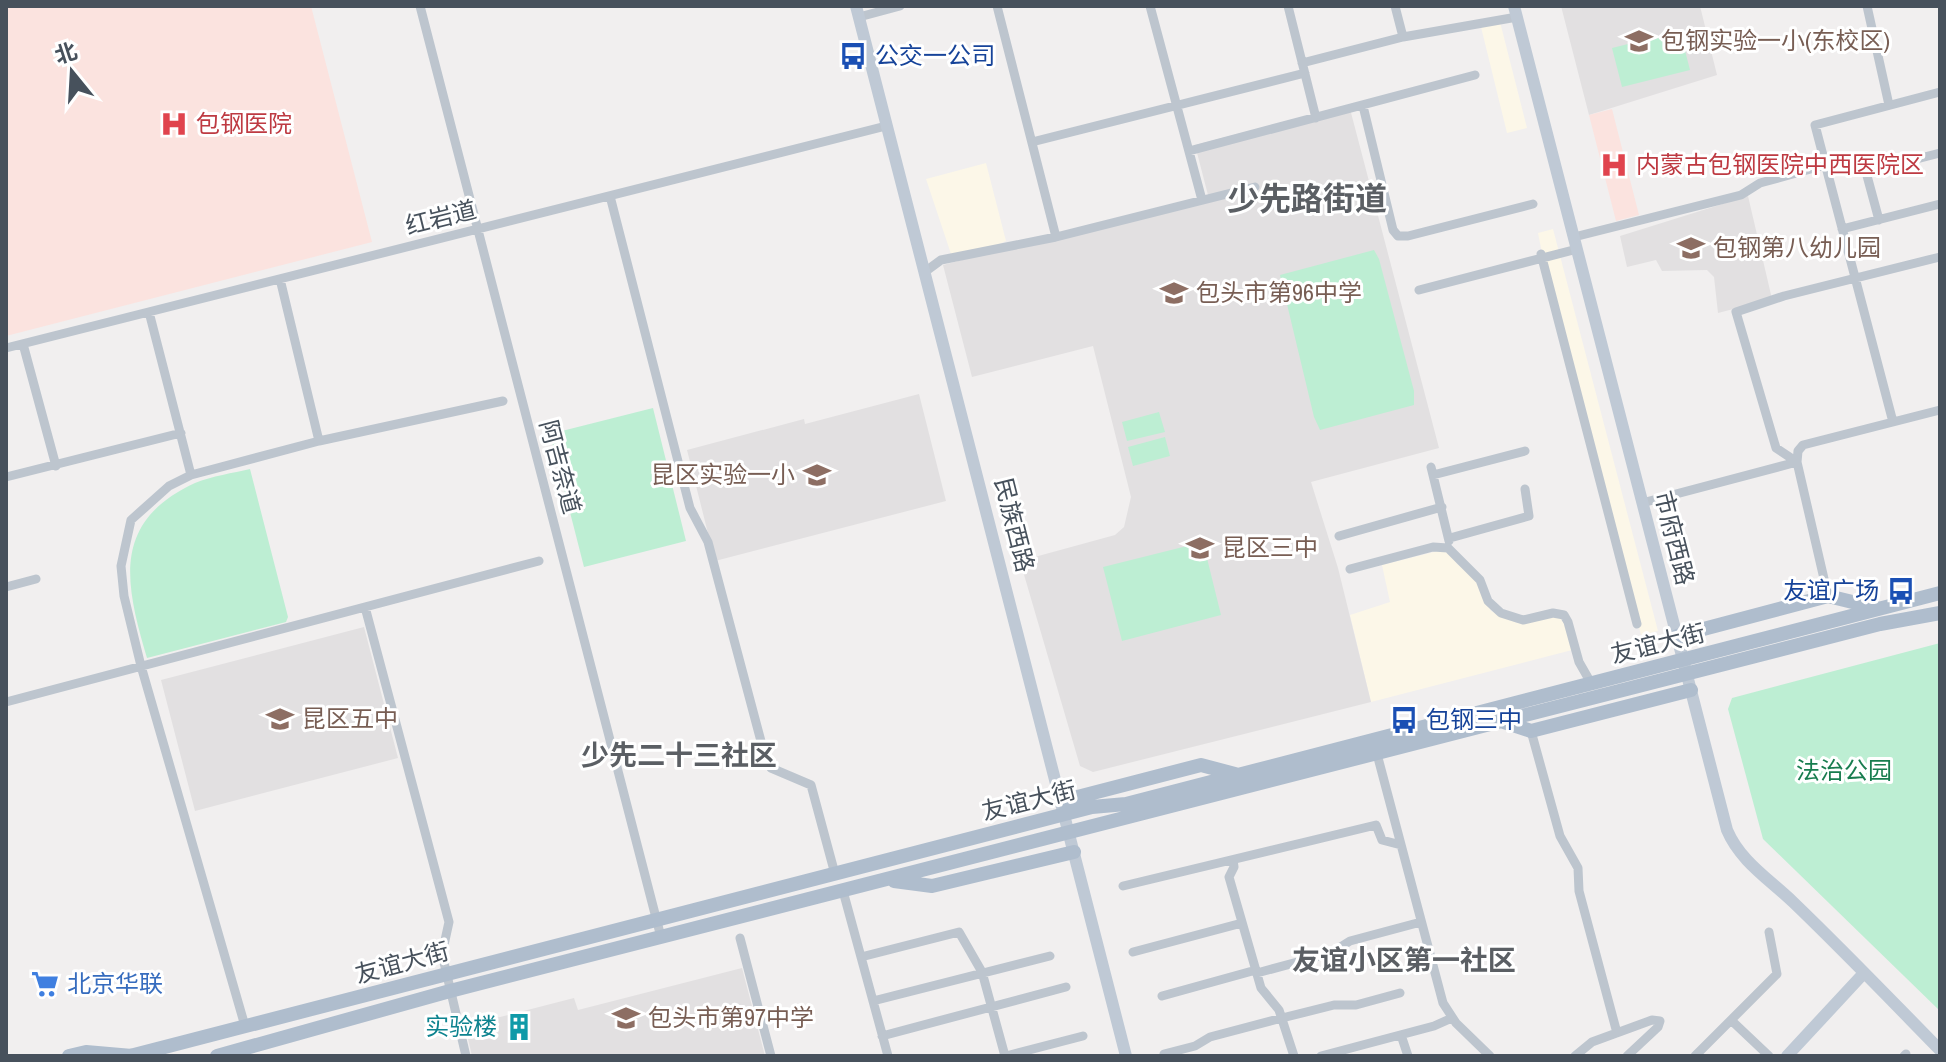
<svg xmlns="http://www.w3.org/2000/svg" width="1946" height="1062" font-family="'Archivo Narrow','Noto Sans SC',sans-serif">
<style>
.commercial{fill:#fcf7e8}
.education{fill:#e2e0e1}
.medical{fill:#fbe3df}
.green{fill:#bdeed3}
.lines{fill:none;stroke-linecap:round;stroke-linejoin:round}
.street{stroke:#bdc5ce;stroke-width:9}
.secondary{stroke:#bfc9d5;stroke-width:12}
.primary{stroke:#afbdcd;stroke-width:14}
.labels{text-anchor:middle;stroke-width:6;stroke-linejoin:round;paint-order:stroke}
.education-label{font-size:24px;fill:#785e54;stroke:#fff;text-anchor:start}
.transit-label{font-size:24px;fill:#164399;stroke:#fff;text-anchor:start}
.health-label{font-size:24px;fill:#be3a42;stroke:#fff;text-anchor:start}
.street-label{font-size:24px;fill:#47515c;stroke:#fff}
.park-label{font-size:24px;fill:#187d4f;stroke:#fff}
.shop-label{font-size:24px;fill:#366cbe;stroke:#fff;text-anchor:start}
.culture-label{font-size:24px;fill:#0d838f;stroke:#fff;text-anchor:end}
.quarter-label{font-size:28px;font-weight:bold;fill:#5b5f64;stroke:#fff}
.district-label{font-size:32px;font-weight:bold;fill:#5b5f64;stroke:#fff}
</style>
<rect width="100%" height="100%" fill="#f1efef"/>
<path class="commercial" d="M 1500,22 L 1527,128 L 1507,133 L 1481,27 Z
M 986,163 L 1006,241 L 954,263 L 926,179 Z
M 1553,229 L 1658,631 L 1641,635 L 1541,248 L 1538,233 Z
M 1446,549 L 1457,564 L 1473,575 L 1491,611 L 1517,623 L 1555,616 L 1559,617 L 1566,626 L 1572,650 L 1371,702 L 1350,615 L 1390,602 L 1382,565 Z"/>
<path class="education" d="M 1561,6 L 1700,6 L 1717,75 L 1589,115 Z
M 1349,105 L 1439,448 L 1311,482 L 1338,568 L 1371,702 L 1093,772 L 1080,766 L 1020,561 L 1115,535 L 1124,527 L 1131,497 L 1093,346 L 972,377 L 943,265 L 1208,195 L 1195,145 Z
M 1748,196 L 1772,299 L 1718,313 L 1714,277 L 1707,270 L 1662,271 L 1656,260 L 1627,267 L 1620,236 Z
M 919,394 L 946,501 L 715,561 L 687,450 L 804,419 L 805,424 Z
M 364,627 L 398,758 L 195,811 L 161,680 Z
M 742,968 L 765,1056 L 472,1056 L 465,1026 L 574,998 L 578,1010 Z"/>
<path class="medical" d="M 6,6 L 311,6 L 372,242 L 6,336 Z
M 1612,109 L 1639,215 L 1616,221 L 1589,115 Z"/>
<path class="green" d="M 1680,31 L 1690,70 L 1622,87 L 1612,48 Z
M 1374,250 L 1379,259 L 1414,391 L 1414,405 L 1320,430 L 1314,417 L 1280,275 Z
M 653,408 L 686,541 L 584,567 L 550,434 Z
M 1159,412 L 1165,432 L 1127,441 L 1122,422 Z
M 1165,437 L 1170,456 L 1133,466 L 1128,447 Z
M 250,469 L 288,617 L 286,622 L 147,658 C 125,583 111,522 195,483 C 212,476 233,473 250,469 Z
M 1203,542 L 1221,615 L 1122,641 L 1103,567 Z
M 1940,643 L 1940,1011 L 1763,839 L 1728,709 L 1732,698 Z"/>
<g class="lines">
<path class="street" d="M 420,6 L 661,937
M 997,6 L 1056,237
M 1150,6 L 1202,200
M 1288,6 L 1316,118
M 1395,6 L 1403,37
M 1867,6 L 1889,105
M 859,17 L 900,6
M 1302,63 L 1403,37 L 1517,17
M 1363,106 L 1393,230 L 1398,236 L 1408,236 L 1533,204
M 1032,142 L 1305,73
M 1189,151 L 1475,75
M 610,196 L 690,508 L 708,542 L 766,760 L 771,768 L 811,785 L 835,874
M 1879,220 L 1866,172 L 1940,153
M 1842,229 L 1940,204
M 1574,237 L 1741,195 L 1760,183 L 1825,165
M 1541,254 L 1637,624
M 926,271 L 941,260 L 1056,237 L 1255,187
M 280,279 L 319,441
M 1419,290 L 1577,249
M 149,312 L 191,475
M 23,344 L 56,466
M 6,348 L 886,126
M 1893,422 L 1815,125 L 1940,92
M 1797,462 L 1776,448 L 1736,312 L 1784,296 L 1940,257
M 1431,467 L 1449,541
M 1433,475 L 1525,451
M 6,477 L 181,433
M 1642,503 L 1797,462
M 1339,536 L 1442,507
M 1450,538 L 1529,516 L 1525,489
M 1350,569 L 1433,547 L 1448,548 L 1480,580 L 1488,601 L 1501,613 L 1523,620 L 1553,613 L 1564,615 L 1568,622 L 1579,662 L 1591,683
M 6,587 L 36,579
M 1828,596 L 1797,462 L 1798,451 L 1803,445 L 1940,410
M 365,607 L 449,922 L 442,954 L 466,1056
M 6,702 L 539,561
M 1531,731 L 1560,836 L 1578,868 L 1579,891 L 1617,1033
M 1377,754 L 1443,1003 L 1456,1023 L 1490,1056
M 1233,860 L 1234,867 L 1229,877 L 1261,988 L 1279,1010 L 1294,1056
M 1123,886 L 1376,825 L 1382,840 L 1401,845
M 843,891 L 888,1056
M 740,938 L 771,1056
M 1133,952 L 1242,923
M 861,957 L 959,932 L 982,972 L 1005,1056
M 1257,973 L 1331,953 L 1350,941 L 1421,922
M 1162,996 L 1256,970
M 873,1001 L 1050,956
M 1732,1021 L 1769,1056
M 245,1026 L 141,666 L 124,596 L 121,566 L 131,520 L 169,486 L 191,475 L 319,441 L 503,401
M 1401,1035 L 1408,1056
M 882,1036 L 1066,987
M 1164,1054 L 1195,1046 L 1210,1037 L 1282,1018 L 1334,1005 L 1356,1005 L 1400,993
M 1006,1056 L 1083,1036
M 1321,1056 L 1434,1026 L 1452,1018
M 1575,1056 L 1592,1042 L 1652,1020 L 1660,1021 L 1658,1027 L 1627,1056
M 1695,1056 L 1777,974 L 1769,932
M 1904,1056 L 1906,1054"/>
<path class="secondary" d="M 856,6 L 1126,1056
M 1514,6 L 1727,830 C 1740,861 1769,879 1793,902 C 1843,950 1891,1000 1940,1050
M 1787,1056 L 1864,973"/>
<path class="primary" d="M 1677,636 L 1828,596 L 1877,608
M 1504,722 L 1531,731 L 1691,690
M 1062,801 L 1201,765 L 1235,774
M 894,881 L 932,886 L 1074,852
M 69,1056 L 86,1052 L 132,1056
M 130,1056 L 1065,814 L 1092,807 L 1126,804 L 1940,593
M 217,1056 L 450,991 L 1880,624 L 1940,613"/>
</g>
<defs>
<g id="school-bare" transform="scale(2.16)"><path d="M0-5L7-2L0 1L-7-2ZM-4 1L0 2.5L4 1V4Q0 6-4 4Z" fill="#8d6e63" stroke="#fff" stroke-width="2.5" paint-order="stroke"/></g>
<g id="bus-bare" transform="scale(2.16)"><path d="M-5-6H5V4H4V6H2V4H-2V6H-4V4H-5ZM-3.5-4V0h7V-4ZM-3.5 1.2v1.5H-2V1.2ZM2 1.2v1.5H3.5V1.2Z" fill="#1a4fb4" stroke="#fff" stroke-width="2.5" paint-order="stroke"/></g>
<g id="hospital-bare" transform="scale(2.16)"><path d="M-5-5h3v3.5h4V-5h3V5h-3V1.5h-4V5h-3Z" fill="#e0444e" stroke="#fff" stroke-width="2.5" paint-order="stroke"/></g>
<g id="supermarket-bare" transform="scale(2.16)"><path d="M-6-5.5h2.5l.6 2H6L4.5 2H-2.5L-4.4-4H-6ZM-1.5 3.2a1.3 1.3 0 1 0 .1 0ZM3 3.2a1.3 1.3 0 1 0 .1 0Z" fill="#3f7fe0" stroke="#fff" stroke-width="2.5" paint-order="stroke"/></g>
<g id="building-bare" transform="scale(2.16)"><path d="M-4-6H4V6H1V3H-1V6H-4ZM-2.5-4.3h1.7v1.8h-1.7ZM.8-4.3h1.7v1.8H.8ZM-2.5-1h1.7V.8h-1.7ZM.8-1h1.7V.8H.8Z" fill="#0f9aa8" stroke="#fff" stroke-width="2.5" paint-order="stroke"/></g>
</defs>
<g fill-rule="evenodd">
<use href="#school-bare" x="1639" y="41"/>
<use href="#bus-bare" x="853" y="56"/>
<use href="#hospital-bare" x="174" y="124"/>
<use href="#hospital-bare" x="1614" y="165"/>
<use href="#school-bare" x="1691" y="248"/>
<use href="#school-bare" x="1174" y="293"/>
<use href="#school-bare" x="817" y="475"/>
<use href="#school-bare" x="1200" y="548"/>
<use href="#bus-bare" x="1901" y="591"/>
<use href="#school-bare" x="280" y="719"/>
<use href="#bus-bare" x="1404" y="720"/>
<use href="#supermarket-bare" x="45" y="984"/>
<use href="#school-bare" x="626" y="1018"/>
<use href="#building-bare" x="519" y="1027"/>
</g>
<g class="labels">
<g class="education-label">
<text x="1661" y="49">包钢实验一小(东校区)</text>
<text x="1713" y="256">包钢第八幼儿园</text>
<text x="1196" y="301">包头市第96中学</text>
<text x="795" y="483" text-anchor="end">昆区实验一小</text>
<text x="1222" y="556">昆区三中</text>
<text x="302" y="727">昆区五中</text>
<text x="648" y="1026">包头市第97中学</text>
</g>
<g class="transit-label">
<text x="875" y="64">公交一公司</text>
<text x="1879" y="599" text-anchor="end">友谊广场</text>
<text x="1426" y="728">包钢三中</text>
</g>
<g class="health-label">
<text x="196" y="132">包钢医院</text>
<text x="1636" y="173">内蒙古包钢医院中西医院区</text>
</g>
<g class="street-label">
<text transform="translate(441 218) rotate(-14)" y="8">红岩道</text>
<text transform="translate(560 467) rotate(75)" y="8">阿吉奈道</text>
<text transform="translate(1014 525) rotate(76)" y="8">民族西路</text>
<text transform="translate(1674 538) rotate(76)" y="8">市府西路</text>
<text transform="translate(1658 644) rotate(-14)" y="8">友谊大街</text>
<text transform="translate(1029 801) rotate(-14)" y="8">友谊大街</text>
<text transform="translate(402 963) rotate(-15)" y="8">友谊大街</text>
</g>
<g class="park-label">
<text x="1844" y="779">法治公园</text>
</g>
<g class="shop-label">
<text x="67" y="992">北京华联</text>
</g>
<g class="culture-label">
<text x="497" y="1035">实验楼</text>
</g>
<g class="quarter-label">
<text x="679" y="765">少先二十三社区</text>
<text x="1404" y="970">友谊小区第一社区</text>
</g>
<g class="district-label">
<text x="1307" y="210">少先路街道</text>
</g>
</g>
<rect width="1946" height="1062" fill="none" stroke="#47515c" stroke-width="16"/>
<g transform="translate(72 72) rotate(342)" stroke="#ffffff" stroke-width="6" paint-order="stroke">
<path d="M0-6L14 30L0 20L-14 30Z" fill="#47515c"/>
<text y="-12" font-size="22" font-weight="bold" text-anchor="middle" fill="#47515c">北</text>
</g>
</svg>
